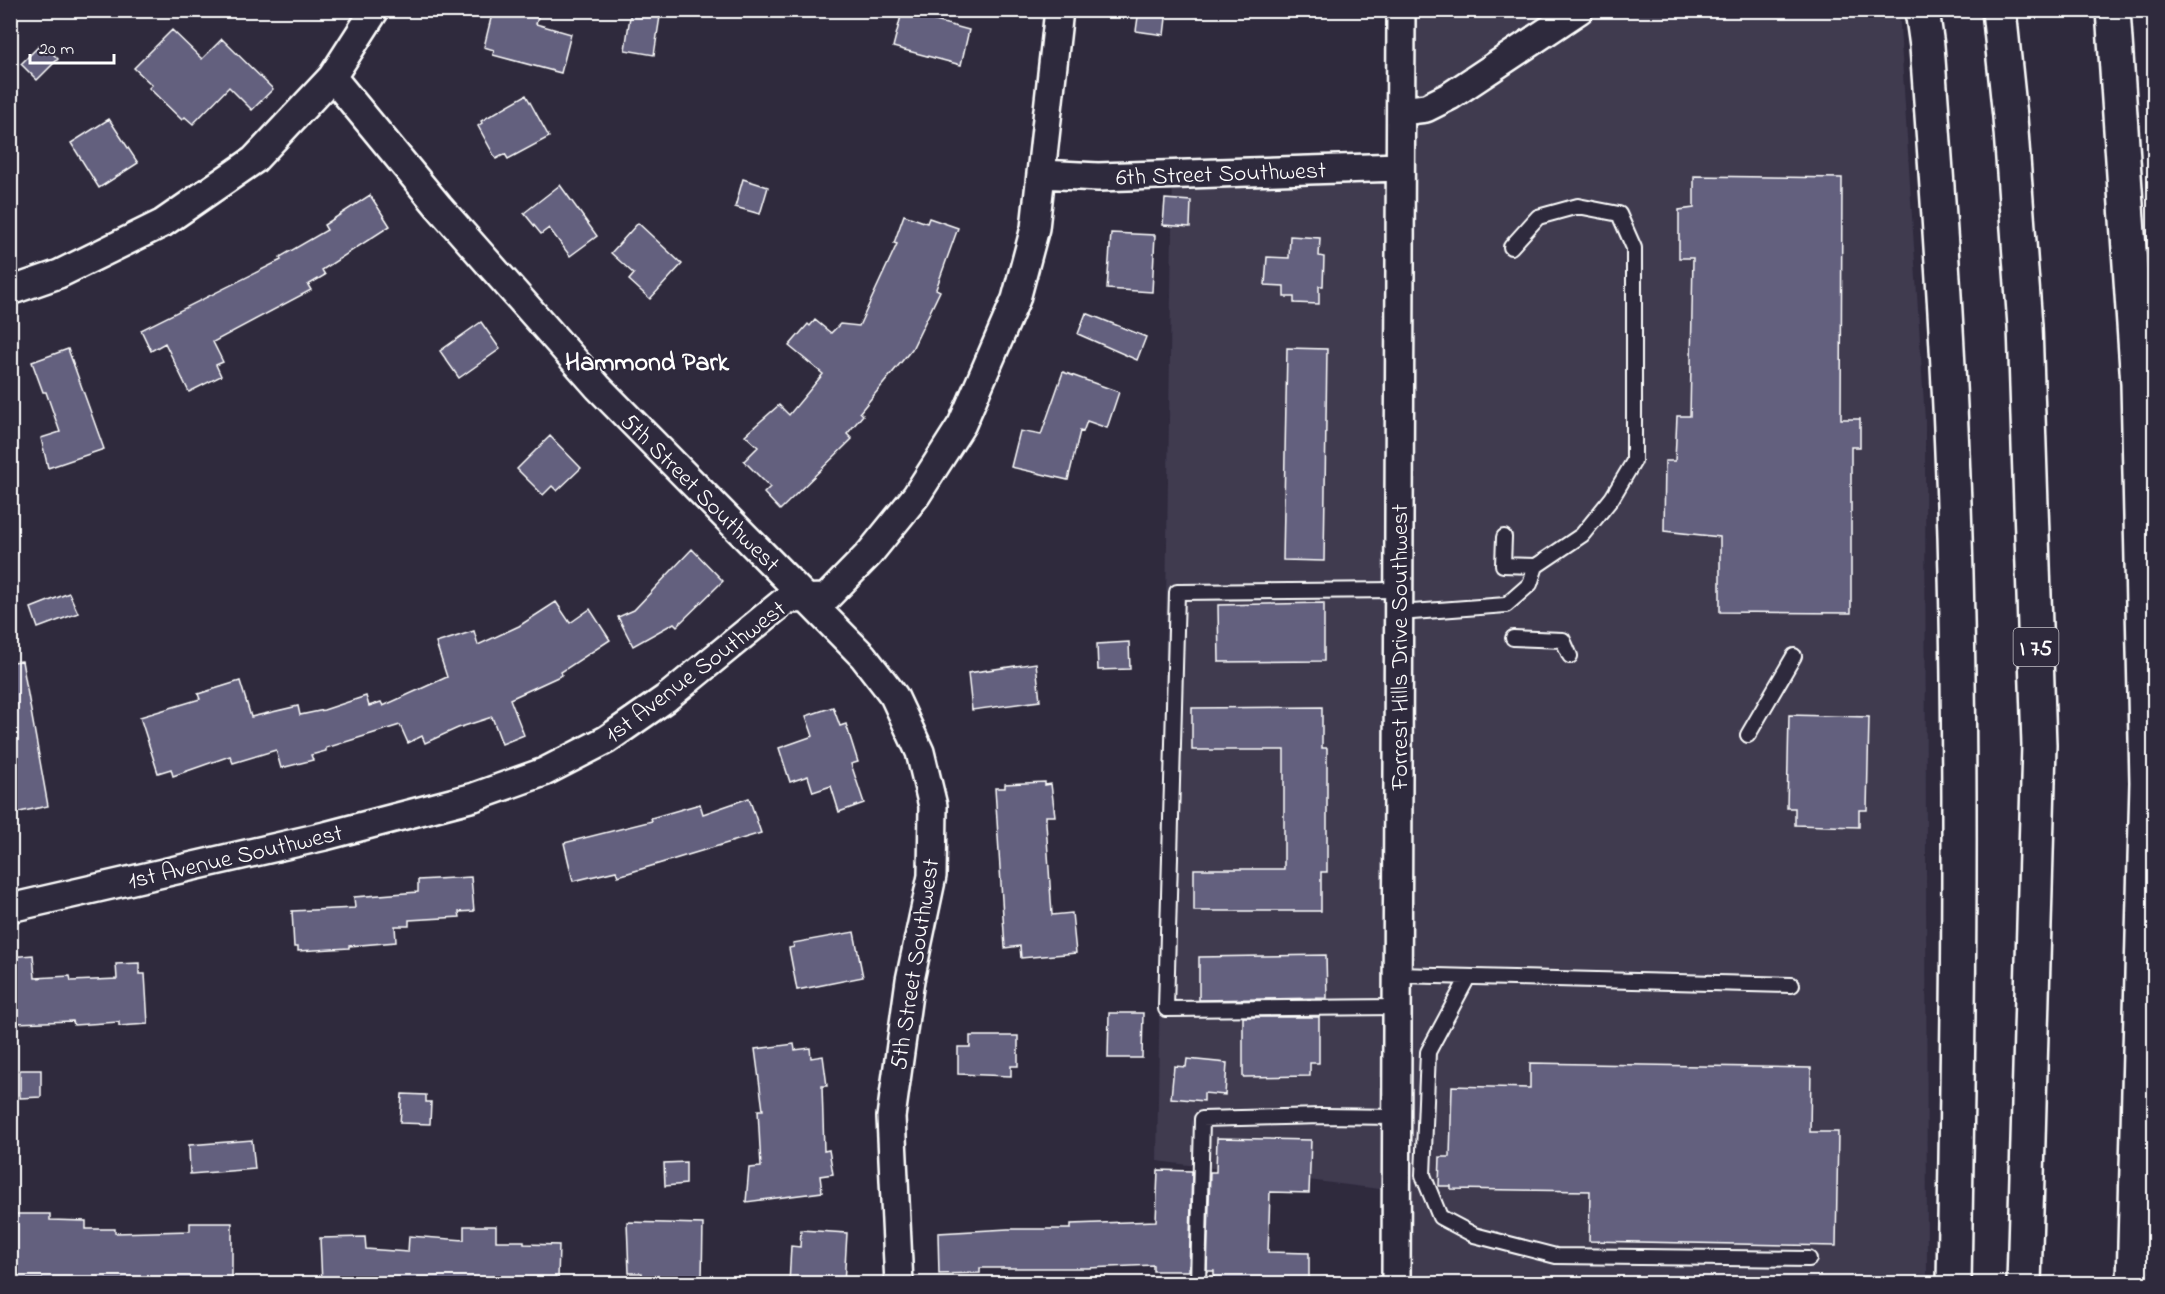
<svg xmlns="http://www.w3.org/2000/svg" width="2165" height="1294" font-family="'Indie Flower',sans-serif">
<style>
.built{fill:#3f3a50}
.building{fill:#64607e;stroke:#fff;stroke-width:1.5}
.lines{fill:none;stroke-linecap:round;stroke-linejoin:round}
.service-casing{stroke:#fff;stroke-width:18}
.minor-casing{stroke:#fff;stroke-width:32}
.motorway-casing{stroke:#fff;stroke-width:38}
.service{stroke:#2f2a3d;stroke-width:14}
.minor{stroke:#2f2a3d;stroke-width:27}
.motorway{stroke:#2f2a3d;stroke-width:33}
.labels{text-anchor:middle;stroke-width:4.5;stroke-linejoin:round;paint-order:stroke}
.shield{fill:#2f2a3d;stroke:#c1bfc5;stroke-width:1.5}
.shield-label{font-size:22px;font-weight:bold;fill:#fff}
.street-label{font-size:24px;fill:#fff;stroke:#2f2a3d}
.neighbourhood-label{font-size:26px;font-weight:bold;fill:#fff;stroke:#2f2a3d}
</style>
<rect width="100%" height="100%" fill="#2f2a3d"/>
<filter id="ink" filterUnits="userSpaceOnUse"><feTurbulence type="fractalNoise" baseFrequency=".0167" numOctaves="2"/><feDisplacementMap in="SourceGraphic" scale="12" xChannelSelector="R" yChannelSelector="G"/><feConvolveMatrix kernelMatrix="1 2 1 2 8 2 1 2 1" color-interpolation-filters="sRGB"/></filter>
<g filter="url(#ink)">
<path class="built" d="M 1393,11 L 1899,11 L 1925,420 L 1927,1283 L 1394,1283 L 1395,1191 L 1157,1161 L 1173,170 L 1392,170 Z"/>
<path class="building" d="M 493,10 L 540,10 L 536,24 L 571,34 L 561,73 L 493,55 L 494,50 L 484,47 Z
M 631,10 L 661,10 L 654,55 L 625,50 Z
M 1139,10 L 1167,10 L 1164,35 L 1136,31 Z
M 902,12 L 969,30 L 961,65 L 893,47 Z
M 172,30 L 202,59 L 222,39 L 273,89 L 252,110 L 229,87 L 193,124 L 185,117 L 182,120 L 149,88 L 152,85 L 134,68 Z
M 42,43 L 58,59 L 37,80 L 21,64 Z
M 526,95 L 549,137 L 508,159 L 505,154 L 496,159 L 478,126 L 482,123 L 481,121 Z
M 109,119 L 138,163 L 99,188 L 71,143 Z
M 1694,176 L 1842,178 L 1841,419 L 1860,419 L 1860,447 L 1851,447 L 1851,613 L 1720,612 L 1720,537 L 1664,531 L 1665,461 L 1675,461 L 1677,416 L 1690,416 L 1693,258 L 1679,258 L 1679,210 L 1694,208 Z
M 743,179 L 768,187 L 760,214 L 735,207 Z
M 560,185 L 597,236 L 570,256 L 549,228 L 541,234 L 524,213 Z
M 370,195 L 390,226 L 322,270 L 325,275 L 308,285 L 311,290 L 213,342 L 223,362 L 216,365 L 221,376 L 189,392 L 165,343 L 151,351 L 141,330 L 281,260 L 280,257 L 327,230 L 324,225 Z
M 1165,199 L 1191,201 L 1190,227 L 1163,225 Z
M 904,215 L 927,223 L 929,218 L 958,228 L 936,289 L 940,291 L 912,349 L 860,412 L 863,415 L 847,434 L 852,439 L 780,510 L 764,493 L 770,487 L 744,461 L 758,447 L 745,435 L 779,405 L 789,415 L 823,374 L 789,346 L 808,324 L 810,326 L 815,320 L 831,333 L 840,324 L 859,326 L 897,244 L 894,243 Z
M 638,223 L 682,264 L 650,299 L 629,280 L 634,274 L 611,253 Z
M 1111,233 L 1155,235 L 1152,292 L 1107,289 Z
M 1290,236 L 1320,238 L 1319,256 L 1324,257 L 1323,286 L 1319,286 L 1319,304 L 1294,303 L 1294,297 L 1284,297 L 1284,286 L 1265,285 L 1267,257 L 1289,258 Z
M 1086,313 L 1146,337 L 1137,360 L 1078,334 Z
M 481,322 L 500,349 L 459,378 L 440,351 Z
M 1287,348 L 1327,349 L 1324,561 L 1283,560 Z
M 68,349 L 104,449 L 48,468 L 41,438 L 60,432 L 46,392 L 43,392 L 32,362 Z
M 1063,372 L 1119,392 L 1107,428 L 1087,421 L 1083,432 L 1080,431 L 1068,480 L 1011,467 L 1020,431 L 1041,435 Z
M 550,436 L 581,468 L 557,491 L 552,486 L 543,495 L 517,469 Z
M 692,549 L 723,581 L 677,626 L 674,623 L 633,646 L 618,617 L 634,610 Z
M 69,593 L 78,613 L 38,628 L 31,608 Z
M 556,602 L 570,623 L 590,609 L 610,640 L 561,672 L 562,675 L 510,699 L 524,735 L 502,744 L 492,717 L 458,728 L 425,743 L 422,736 L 408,743 L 400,725 L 326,748 L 326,751 L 311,755 L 313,760 L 281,768 L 276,750 L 233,763 L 230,756 L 173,776 L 171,769 L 158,773 L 140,717 L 200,699 L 198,694 L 240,681 L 251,717 L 298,706 L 300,715 L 324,710 L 366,696 L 369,706 L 381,702 L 383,706 L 447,677 L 436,643 L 474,631 L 478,645 L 519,626 Z
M 1324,603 L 1324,661 L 1219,662 L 1218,605 Z
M 1129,642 L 1130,669 L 1098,670 L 1097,644 Z
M 22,661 L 48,806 L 10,814 L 10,662 Z
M 1036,663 L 1040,701 L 972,710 L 968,673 Z
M 833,707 L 840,726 L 846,724 L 858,762 L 851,764 L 864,803 L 839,812 L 831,786 L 813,792 L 808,776 L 790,782 L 779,748 L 813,736 L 806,716 Z
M 1322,707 L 1322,748 L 1327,748 L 1327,872 L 1321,872 L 1321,911 L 1194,911 L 1194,869 L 1284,869 L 1284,750 L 1192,750 L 1192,708 Z
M 1789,715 L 1869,717 L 1867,810 L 1859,810 L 1859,827 L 1795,825 L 1795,808 L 1787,808 Z
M 1045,782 L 1045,785 L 1051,784 L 1055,816 L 1046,816 L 1046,823 L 1052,915 L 1072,913 L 1076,953 L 1021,958 L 1020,946 L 1005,948 L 995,788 L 1005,788 L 1005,784 Z
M 749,798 L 761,833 L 618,876 L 616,871 L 573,881 L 564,843 L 652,821 L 651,818 L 700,804 L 703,814 Z
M 471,877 L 474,911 L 459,912 L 460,917 L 409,920 L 409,926 L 395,926 L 396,942 L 349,946 L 349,948 L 298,951 L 298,947 L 294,947 L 292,911 L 355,908 L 354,897 L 418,892 L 418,880 Z
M 854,932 L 863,977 L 797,990 L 789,948 L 794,947 L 793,943 Z
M 33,955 L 35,978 L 70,976 L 71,981 L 117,979 L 116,964 L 139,963 L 139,974 L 145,974 L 148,1024 L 119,1026 L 119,1022 L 74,1025 L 73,1021 L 15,1023 L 15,1020 L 10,1021 L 10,957 Z
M 1326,955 L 1327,998 L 1199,1000 L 1199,957 Z
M 1109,1013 L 1143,1013 L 1142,1058 L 1108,1058 Z
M 1243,1017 L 1319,1017 L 1319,1063 L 1310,1063 L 1310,1076 L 1243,1077 Z
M 970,1036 L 1018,1036 L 1018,1066 L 1011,1066 L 1011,1076 L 958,1074 L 958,1047 L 970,1047 Z
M 794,1044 L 795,1050 L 810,1048 L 811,1058 L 823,1056 L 827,1086 L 822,1086 L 824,1151 L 829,1150 L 833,1174 L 820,1176 L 822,1192 L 746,1202 L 749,1168 L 761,1167 L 758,1110 L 763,1110 L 755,1049 Z
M 1187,1059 L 1227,1063 L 1225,1095 L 1204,1093 L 1204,1101 L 1171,1098 L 1174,1066 L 1186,1067 Z
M 1530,1063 L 1811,1068 L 1810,1132 L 1838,1132 L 1836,1246 L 1589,1241 L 1590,1191 L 1451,1189 L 1451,1186 L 1439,1186 L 1440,1157 L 1450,1157 L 1452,1086 L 1530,1088 Z
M 20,1070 L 41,1070 L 41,1097 L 20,1098 Z
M 402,1094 L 426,1095 L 426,1102 L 431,1102 L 430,1124 L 400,1123 Z
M 1217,1138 L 1311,1140 L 1309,1193 L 1270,1192 L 1268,1252 L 1309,1253 L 1309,1284 L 1214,1284 L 1214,1271 L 1207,1271 L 1210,1172 L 1216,1172 Z
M 252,1140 L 255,1169 L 190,1174 L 189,1145 Z
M 686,1162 L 686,1184 L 665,1186 L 664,1163 Z
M 1158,1170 L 1192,1171 L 1189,1271 L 1153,1271 L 1153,1265 L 1088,1268 L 980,1268 L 980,1273 L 939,1274 L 938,1233 L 1008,1229 L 1071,1229 L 1071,1224 L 1156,1221 Z
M 13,1214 L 50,1214 L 50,1220 L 86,1221 L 86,1229 L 115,1229 L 115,1233 L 190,1231 L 190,1223 L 232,1223 L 232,1284 L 126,1284 L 126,1280 L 10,1279 Z
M 627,1222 L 703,1224 L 702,1279 L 642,1279 L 642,1273 L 629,1273 Z
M 464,1226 L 496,1226 L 496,1241 L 524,1241 L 524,1244 L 559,1245 L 558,1279 L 541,1279 L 540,1282 L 322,1284 L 320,1238 L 365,1237 L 366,1249 L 408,1252 L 409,1236 L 464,1240 Z
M 801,1230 L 847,1233 L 844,1284 L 789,1284 L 791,1246 L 800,1247 Z"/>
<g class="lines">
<g class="service-casing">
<path id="service" d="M 1504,537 L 1503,565 L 1536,566 L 1582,535 L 1612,498 L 1634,461 L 1634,248 L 1619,214 L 1578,206 L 1538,217 L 1511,247
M 1399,613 L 1506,605 L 1530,584 L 1536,566
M 1513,638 L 1563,640 L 1570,656
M 1748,735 L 1794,656
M 1397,975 L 1792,985
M 1468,977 L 1428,1052 L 1423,1175 L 1440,1217 L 1474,1235 L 1556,1256 L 1809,1259
M 1397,1007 L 1166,1009 L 1177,592 L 1399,590
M 1198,1284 L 1202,1119 L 1322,1116 L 1397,1117"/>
</g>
<g class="minor-casing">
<path id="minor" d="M 332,77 L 439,207 L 598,387 L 863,656 L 894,696 L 920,752 L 933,806 L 932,876 L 910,980 L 891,1117 L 899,1284
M 1401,111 L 1426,108 L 1450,96 L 1579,10
M 1042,174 L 1098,177 L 1400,167
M 10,291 L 59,274 L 163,223 L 254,160 L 332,77 L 375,10
M 10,908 L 325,836 L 474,797 L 544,772 L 606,740 L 665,699 L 787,599 L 826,598 L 869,554 L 916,496 L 962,424 L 1016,299 L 1035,228 L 1059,10
M 1396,1284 L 1401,10"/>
</g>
<g class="motorway-casing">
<path id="motorway" d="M 1922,10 L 1927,46 C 1940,222 1952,398 1956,574 C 1962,811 1958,1047 1954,1284
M 1999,10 L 2010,117 L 2025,326 L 2039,745 L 2024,1284
M 2113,10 L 2138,384 L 2147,782 L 2134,1284"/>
</g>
<use href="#service" class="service"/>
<use href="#minor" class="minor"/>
<use href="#motorway" class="motorway"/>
</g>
</g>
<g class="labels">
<rect class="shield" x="2013.5" y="628" width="45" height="38" rx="4.5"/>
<g class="shield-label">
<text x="2036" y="655">I 75</text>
</g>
<g class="street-label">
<text transform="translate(1221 173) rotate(-2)" y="8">6th Street Southwest</text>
<text transform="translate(701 492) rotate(45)" y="8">5th Street Southwest</text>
<text transform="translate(1399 647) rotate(-90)" y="8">Forrest Hills Drive Southwest</text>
<text transform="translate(695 671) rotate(-37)" y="8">1st Avenue Southwest</text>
<text transform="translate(235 856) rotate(-13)" y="8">1st Avenue Southwest</text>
<text transform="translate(914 964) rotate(-81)" y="8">5th Street Southwest</text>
</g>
<g class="neighbourhood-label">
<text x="647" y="370">Hammond Park</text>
</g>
</g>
<rect width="2165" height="1294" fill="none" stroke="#2f2a3d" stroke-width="36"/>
<rect x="18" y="18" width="2129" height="1258" fill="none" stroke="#fff" stroke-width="2" filter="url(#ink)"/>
<path d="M30 54v9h84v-9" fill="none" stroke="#ffffff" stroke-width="3"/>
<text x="39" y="54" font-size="18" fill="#ffffff" stroke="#2f2a3d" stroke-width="4.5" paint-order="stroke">20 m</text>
</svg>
